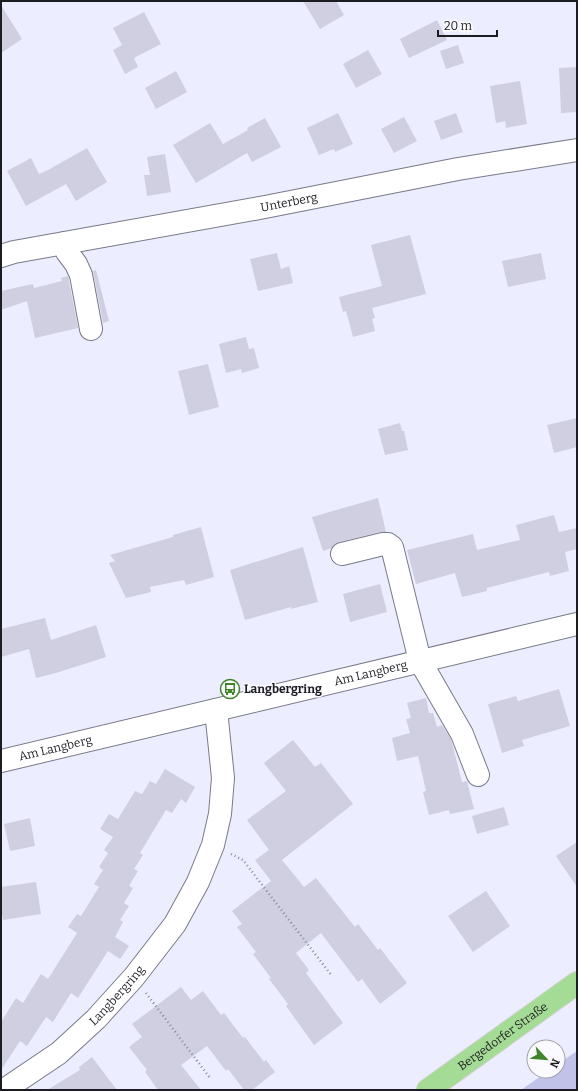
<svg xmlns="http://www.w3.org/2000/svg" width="578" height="1091" font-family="Bitter,serif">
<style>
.green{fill:#c1c2ea}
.building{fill:#cfcfe1}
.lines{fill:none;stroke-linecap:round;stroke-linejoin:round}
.minor-casing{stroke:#797a89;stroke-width:24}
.major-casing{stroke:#d2d2d3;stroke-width:24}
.path{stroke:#8a8b97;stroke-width:2.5;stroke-dasharray:1 3;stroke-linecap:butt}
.minor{stroke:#fff;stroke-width:22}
.major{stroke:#a5dc95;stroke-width:22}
.labels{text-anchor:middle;stroke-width:3;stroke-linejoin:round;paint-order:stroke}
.street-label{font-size:12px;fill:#1c1d23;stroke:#fbfbff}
.poi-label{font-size:12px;font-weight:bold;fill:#1c1d23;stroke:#fbfbff;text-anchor:start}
</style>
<rect width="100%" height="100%" fill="#ecedfe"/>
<path class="green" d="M 577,1051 L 577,1090 L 521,1090 L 548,1071 L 558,1071 L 558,1064 Z"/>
<path class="building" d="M 303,1 L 336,1 L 344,15 L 320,29 Z
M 1,5 L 22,39 L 1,53 Z
M 144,12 L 161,44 L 134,58 L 138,67 L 125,74 L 113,50 L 122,45 L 113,28 Z
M 437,20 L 447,40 L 409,58 L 400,39 Z
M 458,45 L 464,63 L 446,69 L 440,51 Z
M 368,50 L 382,74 L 356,88 L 343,64 Z
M 577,67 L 577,112 L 561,113 L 559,68 Z
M 176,71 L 187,92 L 156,109 L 145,88 Z
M 520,81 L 527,124 L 506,128 L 505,121 L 496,123 L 490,86 Z
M 338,113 L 353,144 L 335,152 L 334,149 L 319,155 L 307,128 Z
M 456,113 L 463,132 L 441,140 L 434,121 Z
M 404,117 L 417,141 L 394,153 L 381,129 Z
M 265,118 L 281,147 L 252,162 L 247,153 L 196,183 L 173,145 L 210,123 L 223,144 L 248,130 L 247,128 Z
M 87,148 L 107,182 L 76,201 L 66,184 L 26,206 L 7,171 L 31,158 L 39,174 L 48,170 Z
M 165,154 L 171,192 L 147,196 L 144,175 L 150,175 L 147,157 Z
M 410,235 L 426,294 L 372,308 L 375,318 L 372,319 L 375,331 L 353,337 L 346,311 L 343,312 L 339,297 L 382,286 L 371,245 Z
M 277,253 L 281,269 L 289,266 L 293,283 L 258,291 L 250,259 Z
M 541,253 L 546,279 L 508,287 L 502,261 Z
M 96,270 L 109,321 L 103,323 L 93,271 Z
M 68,276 L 78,328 L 35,338 L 27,301 L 1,310 L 1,291 L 33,284 L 34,288 L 62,281 L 61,278 Z
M 246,337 L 249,349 L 254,348 L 259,368 L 242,373 L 241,369 L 226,373 L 219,344 Z
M 208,364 L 219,407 L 189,415 L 178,371 Z
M 577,418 L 577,447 L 554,453 L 547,425 Z
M 400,423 L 402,431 L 404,431 L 408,450 L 385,455 L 378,429 Z
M 378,498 L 386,532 L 380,532 L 339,542 L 334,545 L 332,548 L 323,551 L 312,517 Z
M 554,515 L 559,532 L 577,528 L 577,549 L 565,552 L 569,571 L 550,576 L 549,572 L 487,588 L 487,591 L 462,597 L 455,573 L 416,584 L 407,550 L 473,534 L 477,550 L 520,540 L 516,525 Z
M 201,527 L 214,577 L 186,585 L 184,580 L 150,587 L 151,592 L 126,598 L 109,563 L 115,561 L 110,555 L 173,537 L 173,535 Z
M 303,547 L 318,602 L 291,609 L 291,607 L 245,620 L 230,570 Z
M 380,584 L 387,612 L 350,622 L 343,594 Z
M 45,618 L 51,640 L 96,625 L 106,657 L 56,673 L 36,678 L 29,649 L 1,657 L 1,629 Z
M 559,689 L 570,726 L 522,740 L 524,746 L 502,753 L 488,704 L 516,696 L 518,701 Z
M 426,698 L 429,713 L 433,713 L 437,727 L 442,725 L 451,739 L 462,782 L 467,781 L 474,809 L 450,814 L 449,810 L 429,815 L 423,792 L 426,791 L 418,756 L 397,761 L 392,738 L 410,733 L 406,719 L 411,718 L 407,703 Z
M 293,740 L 315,767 L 321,763 L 353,804 L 282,860 L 304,887 L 316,878 L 355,927 L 358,924 L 378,950 L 380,948 L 407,983 L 380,1004 L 362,979 L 358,982 L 321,933 L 296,953 L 309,970 L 306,973 L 343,1023 L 314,1045 L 286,1006 L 288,1004 L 269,979 L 271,978 L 253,954 L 256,952 L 237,927 L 242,924 L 232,911 L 271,881 L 255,860 L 269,850 L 247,820 L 286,791 L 264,763 Z
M 165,769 L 195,787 L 186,803 L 181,799 L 172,813 L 166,810 L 140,853 L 143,855 L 134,869 L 138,871 L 129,886 L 133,888 L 124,903 L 129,906 L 120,920 L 123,922 L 115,937 L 129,946 L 120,959 L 108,951 L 78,998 L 71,993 L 53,1022 L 46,1017 L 27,1046 L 20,1041 L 1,1070 L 1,1022 L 16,998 L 23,1003 L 41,974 L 48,979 L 77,933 L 68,927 L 77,914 L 81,916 L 99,887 L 94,884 L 103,870 L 99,867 L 108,853 L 104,850 L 113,837 L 100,829 L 109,814 L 118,819 L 135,791 L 142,794 L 150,781 L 156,784 Z
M 504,807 L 509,825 L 477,834 L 472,816 Z
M 30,818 L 35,846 L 10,851 L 4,824 Z
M 577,842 L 577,887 L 556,856 Z
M 36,882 L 41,914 L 3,920 L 1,907 L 1,887 Z
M 486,891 L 510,926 L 473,952 L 448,916 Z
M 181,987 L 191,1000 L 203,991 L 221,1015 L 224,1013 L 243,1038 L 245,1037 L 264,1062 L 266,1060 L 275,1072 L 252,1090 L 244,1090 L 228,1069 L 226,1071 L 207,1046 L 181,1065 L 201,1090 L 158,1090 L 145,1072 L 147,1070 L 129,1047 L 142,1037 L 132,1024 Z
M 92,1057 L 117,1090 L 47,1090 L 80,1070 L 79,1067 Z"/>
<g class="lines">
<g class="minor-casing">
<g id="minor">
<path d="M 65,243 L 67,252 L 76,264 L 81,275 L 91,329"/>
<path id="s1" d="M 1,256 L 14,252 L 265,207 L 458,169 L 577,150"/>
<path d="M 342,554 L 383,544 L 388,544 L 392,547 L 420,661 L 462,734 L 478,775"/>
<path id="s2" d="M 1,761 L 577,624"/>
<path id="s3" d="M 4,1090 L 59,1053 L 96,1019 L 134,977 L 175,924 L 198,882 L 213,845 L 220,814 L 223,778 L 216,710"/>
</g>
</g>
<g class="major-casing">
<g id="major">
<path id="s4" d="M 428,1090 L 577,983"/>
</g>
</g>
<path class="path" d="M 231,854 L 243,860 L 332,976
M 146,993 L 210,1078"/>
<use href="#minor" class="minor"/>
<use href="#major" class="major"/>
</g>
<defs>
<g id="bus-ring" transform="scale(1)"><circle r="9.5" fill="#fbfbff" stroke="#3f8429" stroke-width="1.5"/><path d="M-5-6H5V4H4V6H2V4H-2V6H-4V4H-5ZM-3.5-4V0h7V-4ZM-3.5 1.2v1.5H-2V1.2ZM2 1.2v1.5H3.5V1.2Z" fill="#3f8429"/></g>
</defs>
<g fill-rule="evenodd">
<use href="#bus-ring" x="230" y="689"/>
</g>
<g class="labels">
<g class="street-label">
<text dy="4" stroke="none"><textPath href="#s1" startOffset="293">Unterberg</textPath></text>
<text dy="4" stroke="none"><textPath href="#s2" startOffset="380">Am Langberg</textPath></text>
<text dy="4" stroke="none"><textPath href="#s2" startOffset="56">Am Langberg</textPath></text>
<text dy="4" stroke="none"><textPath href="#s3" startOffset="148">Langbergring</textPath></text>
<text dy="4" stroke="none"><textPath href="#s4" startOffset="92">Bergedorfer Straße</textPath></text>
</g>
<g class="poi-label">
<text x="244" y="693">Langbergring</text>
</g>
</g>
<rect width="578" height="1091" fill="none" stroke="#1c1d23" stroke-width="4"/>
<g transform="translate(546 1059) rotate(116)"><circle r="19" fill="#fbfbff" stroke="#a2a2a7"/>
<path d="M0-3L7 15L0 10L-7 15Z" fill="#3f8429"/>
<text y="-6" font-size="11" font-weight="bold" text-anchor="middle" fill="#1c1d23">N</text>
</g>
<path d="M438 30v6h59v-6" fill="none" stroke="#1c1d23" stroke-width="2"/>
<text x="444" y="30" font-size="12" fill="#1c1d23" stroke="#fbfbff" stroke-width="3" paint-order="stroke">20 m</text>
</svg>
